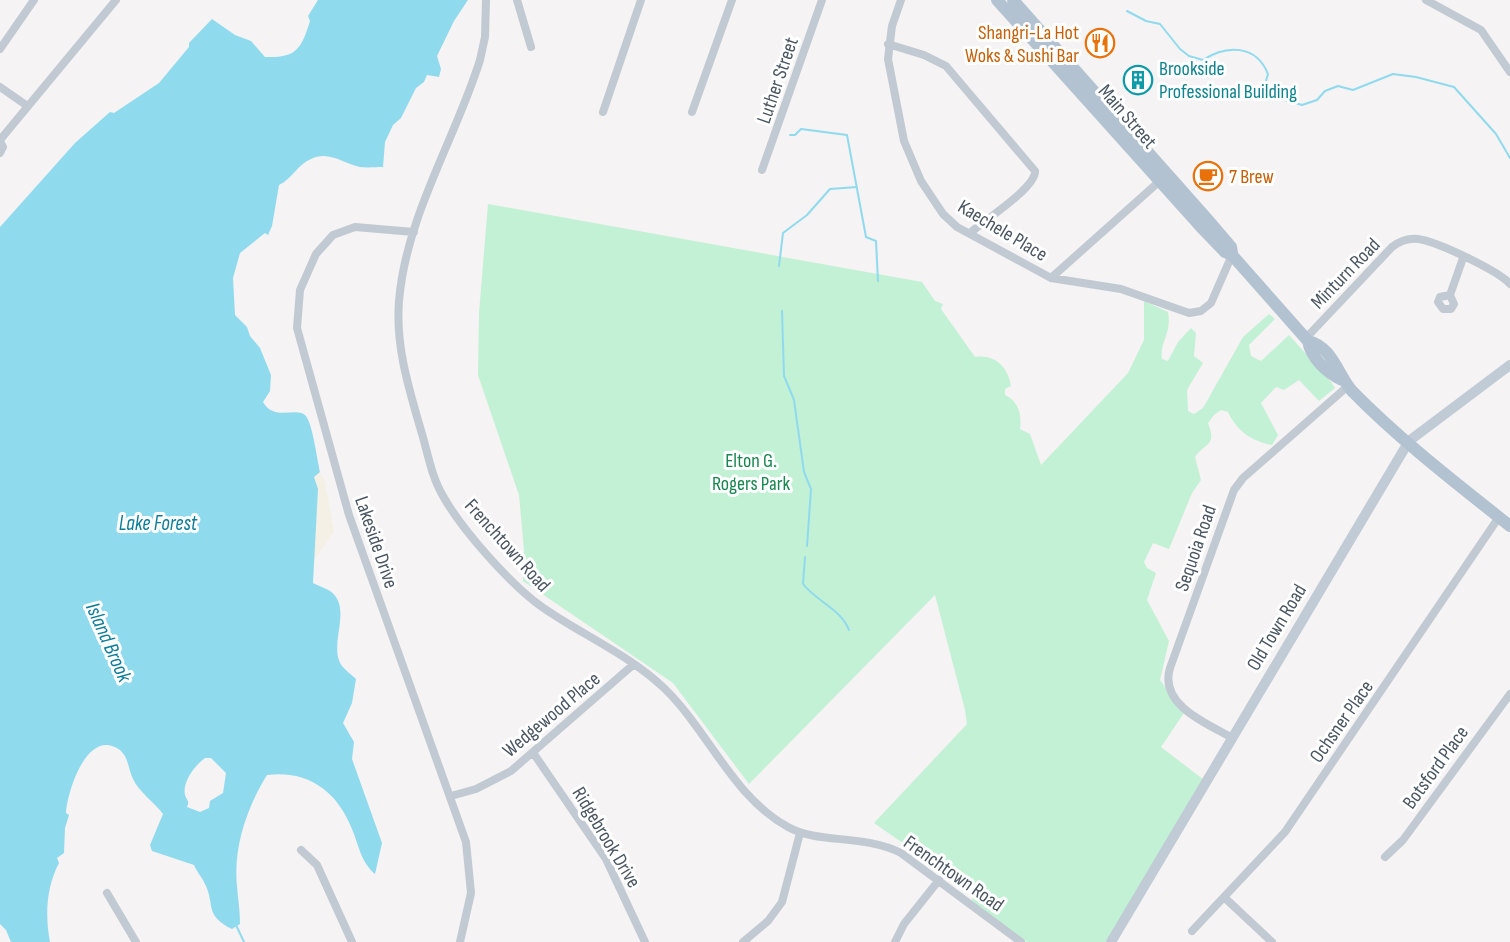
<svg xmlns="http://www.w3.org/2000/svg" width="1510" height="942" font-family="'Sofia Sans Condensed',sans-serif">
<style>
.green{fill:#c3f1d5}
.sand{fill:#f5f0e5}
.water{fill:#90daee;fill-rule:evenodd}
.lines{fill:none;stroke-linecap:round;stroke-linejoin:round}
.stream{stroke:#90daee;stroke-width:2}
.street{stroke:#c1cad2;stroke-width:8}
.secondary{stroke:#c1cbd6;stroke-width:10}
.primary{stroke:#b3c2d1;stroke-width:12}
.labels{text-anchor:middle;stroke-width:6;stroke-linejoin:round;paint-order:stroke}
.food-label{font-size:20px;fill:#c56008;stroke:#fff;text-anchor:end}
.culture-label{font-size:20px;fill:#0d838f;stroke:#fff;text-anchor:start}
.street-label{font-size:20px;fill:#4a5661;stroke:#fff}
.park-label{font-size:20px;fill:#17864f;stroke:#fff}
.water-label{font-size:21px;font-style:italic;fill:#0c7c9b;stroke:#fff}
</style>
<rect width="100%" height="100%" fill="#f5f3f3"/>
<path class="green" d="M 488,204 L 922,282 L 935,301 L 943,304 L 941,309 L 975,357 C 995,354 1008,367 1011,386 L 1005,389 L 1005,395 C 1018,401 1022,414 1020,429 L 1030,434 L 1041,465 L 1128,373 L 1144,340 L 1144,301 L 1168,312 C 1172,335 1159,342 1162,359 L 1168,361 L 1178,342 L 1191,328 L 1196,333 L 1194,356 L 1203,363 L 1187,390 L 1188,411 L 1194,414 L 1203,408 L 1243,337 L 1269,314 L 1275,319 L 1249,345 L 1251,356 L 1261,361 L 1289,335 L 1331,382 L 1335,388 L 1319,401 L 1299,380 L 1284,390 L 1276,387 L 1261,403 L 1278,435 L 1272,445 C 1251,441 1237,431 1228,412 L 1221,410 L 1214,415 L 1208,423 C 1217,446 1206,442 1195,457 L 1201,480 L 1192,493 L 1169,549 L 1153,543 L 1144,562 L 1147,568 L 1156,573 L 1147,600 L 1169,641 L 1160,680 L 1184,713 L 1161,747 L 1204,780 L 1111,942 L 1027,942 L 972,902 L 973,892 L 874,823 L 967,724 L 965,710 L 935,595 L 749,784 L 673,683 L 523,581 L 524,550 L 519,495 L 478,375 L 479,313 Z"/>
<path class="sand" d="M 320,472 L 325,481 L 334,532 L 314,560 L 318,489 L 314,476 Z"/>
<path class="water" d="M 318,0 L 468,0 L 454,21 L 437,56 L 441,69 L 439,77 L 427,75 L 424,82 L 416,88 L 401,118 L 393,125 L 385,142 L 383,167 C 376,167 367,168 360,167 C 344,164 329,150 311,159 C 297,165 292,179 279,185 L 272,226 L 268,235 L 265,233 L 240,253 L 233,278 L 235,315 L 247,327 L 250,336 L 260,348 L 271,375 L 270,391 L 263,402 C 274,422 297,406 306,416 C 313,426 317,459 320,472 L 314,477 L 318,489 L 313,583 C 318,586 326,588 330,591 C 354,608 327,645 342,666 C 346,671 352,675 356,679 L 352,703 L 343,723 L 354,742 L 352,759 L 382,843 L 375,874 C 361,862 359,846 352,829 C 337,791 308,770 267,775 C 247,807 233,848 237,886 C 238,899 240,911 240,924 L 232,929 C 203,915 216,904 204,882 C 201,876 197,872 194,865 L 152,851 L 150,845 L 163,814 C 154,802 139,792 133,779 C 128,769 129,758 120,750 C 87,726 67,793 66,813 L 69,815 L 65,828 L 64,853 L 57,858 L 59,863 C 46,888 45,915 50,942 L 11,942 L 6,930 L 0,924 L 0,227 L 75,143 L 110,112 L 114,113 L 159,83 L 189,47 L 189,43 L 212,19 L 235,35 L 251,41 L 265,57 C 296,58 301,50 310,21 L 308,16 ZM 205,758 L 211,758 L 226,773 L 223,793 L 210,801 L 209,808 L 200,812 L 187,807 C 190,801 187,801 185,795 C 182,782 195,765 205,758 Z"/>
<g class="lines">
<path class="stream" d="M 1127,11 L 1146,21 L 1160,24 L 1180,49 L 1189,56 L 1203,60 C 1226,45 1256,44 1268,74 L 1263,91 L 1269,100 L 1278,98 L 1302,105 L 1317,100 L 1325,91 L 1338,86 L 1353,90 L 1393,74 L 1416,77 L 1454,87 L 1496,134 L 1510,158
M 790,135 L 795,135 L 801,129 L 847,135 L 866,237 L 876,241 L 878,281
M 779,266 L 783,233 L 807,215 L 830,189 L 857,187
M 782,311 L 784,376 L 794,400 L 804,472 L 811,489 L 807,546
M 805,557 L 803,584 C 816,601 841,609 849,630
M 236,925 L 244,942"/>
<path class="street" d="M 486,0 L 485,37 L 480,60 C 455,140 406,216 399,301 C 395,349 411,395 424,441 C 429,460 433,479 443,496 C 462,530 510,584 542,607 C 582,635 630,655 665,689 C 709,732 733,797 788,827 C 818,844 863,834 901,853 L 1021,942
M 517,0 L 531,47
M 901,0 L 892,26 L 888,59 L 904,141 L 921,181 L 943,214 L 957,227 L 1051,278 L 1121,289 L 1189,313 L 1201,311 L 1211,303 L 1232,255
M 1426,0 L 1481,30 L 1510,72
M 888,44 L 924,55 L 946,66 L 1035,171 C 1036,188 983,221 970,233
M 0,49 L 34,0
M 0,87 L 26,105
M 603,112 L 641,0
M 692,112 L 732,0
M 0,140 L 116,0
M 0,141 L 3,147 L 0,153
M 762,170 L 822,0
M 414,232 L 355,227 L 333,235 L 316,254 L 300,290 L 297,328 L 349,515 L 466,842 L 471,893 L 460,942
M 1051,278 L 1162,179
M 1450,295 L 1440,297 L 1438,302 L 1443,309 L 1451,309 L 1454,304 L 1450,295 L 1463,258
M 1306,338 L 1392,247 C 1400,241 1408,238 1418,239 C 1436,241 1499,271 1510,284
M 1231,737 C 1205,723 1159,704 1170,668 L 1234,490 L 1243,478 L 1348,386
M 534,754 L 606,859 L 645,942
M 451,796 L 476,789 L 511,771 L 634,664
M 301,850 L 317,865 L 352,942
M 1385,857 L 1403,840 L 1510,694
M 107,893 L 136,942
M 1225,898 L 1272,942
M 1192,931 L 1285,832 L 1499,517
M 743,942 L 768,921 L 782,902 L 800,833
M 895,942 L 904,924 L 939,880"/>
<path class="secondary" d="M 1111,942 L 1409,441 L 1510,365"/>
<path class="primary" d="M 997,0 L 1201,227 L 1225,252 L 1232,255 L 1308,341 C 1311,358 1326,372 1342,380
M 1013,0 L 1208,220 L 1231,247 L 1232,253
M 1308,341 C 1332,346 1338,375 1352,391 C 1400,440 1456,483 1510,526"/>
</g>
<defs>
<g id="restaurant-ring" transform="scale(1.5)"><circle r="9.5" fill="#fff" stroke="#e8710a" stroke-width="1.5"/><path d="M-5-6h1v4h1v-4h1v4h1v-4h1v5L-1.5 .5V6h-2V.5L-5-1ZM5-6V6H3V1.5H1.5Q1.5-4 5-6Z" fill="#e8710a"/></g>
<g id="building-ring" transform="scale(1.5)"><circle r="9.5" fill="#fff" stroke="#0f9aa8" stroke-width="1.5"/><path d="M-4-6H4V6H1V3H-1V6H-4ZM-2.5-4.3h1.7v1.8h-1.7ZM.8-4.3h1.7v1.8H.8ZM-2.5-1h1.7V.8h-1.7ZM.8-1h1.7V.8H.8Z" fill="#0f9aa8"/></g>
<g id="cafe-ring" transform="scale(1.5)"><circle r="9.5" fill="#fff" stroke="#e8710a" stroke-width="1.5"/><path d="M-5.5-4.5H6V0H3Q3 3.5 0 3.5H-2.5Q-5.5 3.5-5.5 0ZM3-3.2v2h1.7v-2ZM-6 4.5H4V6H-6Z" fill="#e8710a"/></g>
</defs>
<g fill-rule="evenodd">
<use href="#restaurant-ring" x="1100" y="43"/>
<use href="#building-ring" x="1138" y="80"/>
<use href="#cafe-ring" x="1208" y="176"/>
</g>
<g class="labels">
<g class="food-label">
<text x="1079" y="39">Shangri-La Hot<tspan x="1079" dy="23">Woks &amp; Sushi Bar</tspan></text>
<text x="1229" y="183" text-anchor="start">7 Brew</text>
</g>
<g class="culture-label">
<text x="1159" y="75">Brookside<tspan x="1159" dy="23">Professional Building</tspan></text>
</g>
<g class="street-label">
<text transform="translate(777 80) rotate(-71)" y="7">Luther Street</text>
<text transform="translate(1128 116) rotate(49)" y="7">Main Street</text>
<text transform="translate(1003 230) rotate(31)" y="7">Kaechele Place</text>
<text transform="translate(1345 273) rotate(-46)" y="7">Minturn Road</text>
<text transform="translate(377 542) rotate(71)" y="7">Lakeside Drive</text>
<text transform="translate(508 545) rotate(48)" y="7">Frenchtown Road</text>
<text transform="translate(1195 548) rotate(-71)" y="7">Sequoia Road</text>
<text transform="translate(1276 627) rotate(-59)" y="7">Old Town Road</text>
<text transform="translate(551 714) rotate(-40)" y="7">Wedgewood Place</text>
<text transform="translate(1341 721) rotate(-55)" y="7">Ochsner Place</text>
<text transform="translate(1435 767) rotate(-54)" y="7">Botsford Place</text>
<text transform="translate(607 837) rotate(59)" y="7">Ridgebrook Drive</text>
<text transform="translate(954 873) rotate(35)" y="7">Frenchtown Road</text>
</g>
<g class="park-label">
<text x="751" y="467">Elton G.<tspan x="751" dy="23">Rogers Park</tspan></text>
</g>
<g class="water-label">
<text x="158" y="530">Lake Forest</text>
<text transform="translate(109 642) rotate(66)" y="7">Island Brook</text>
</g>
</g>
</svg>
